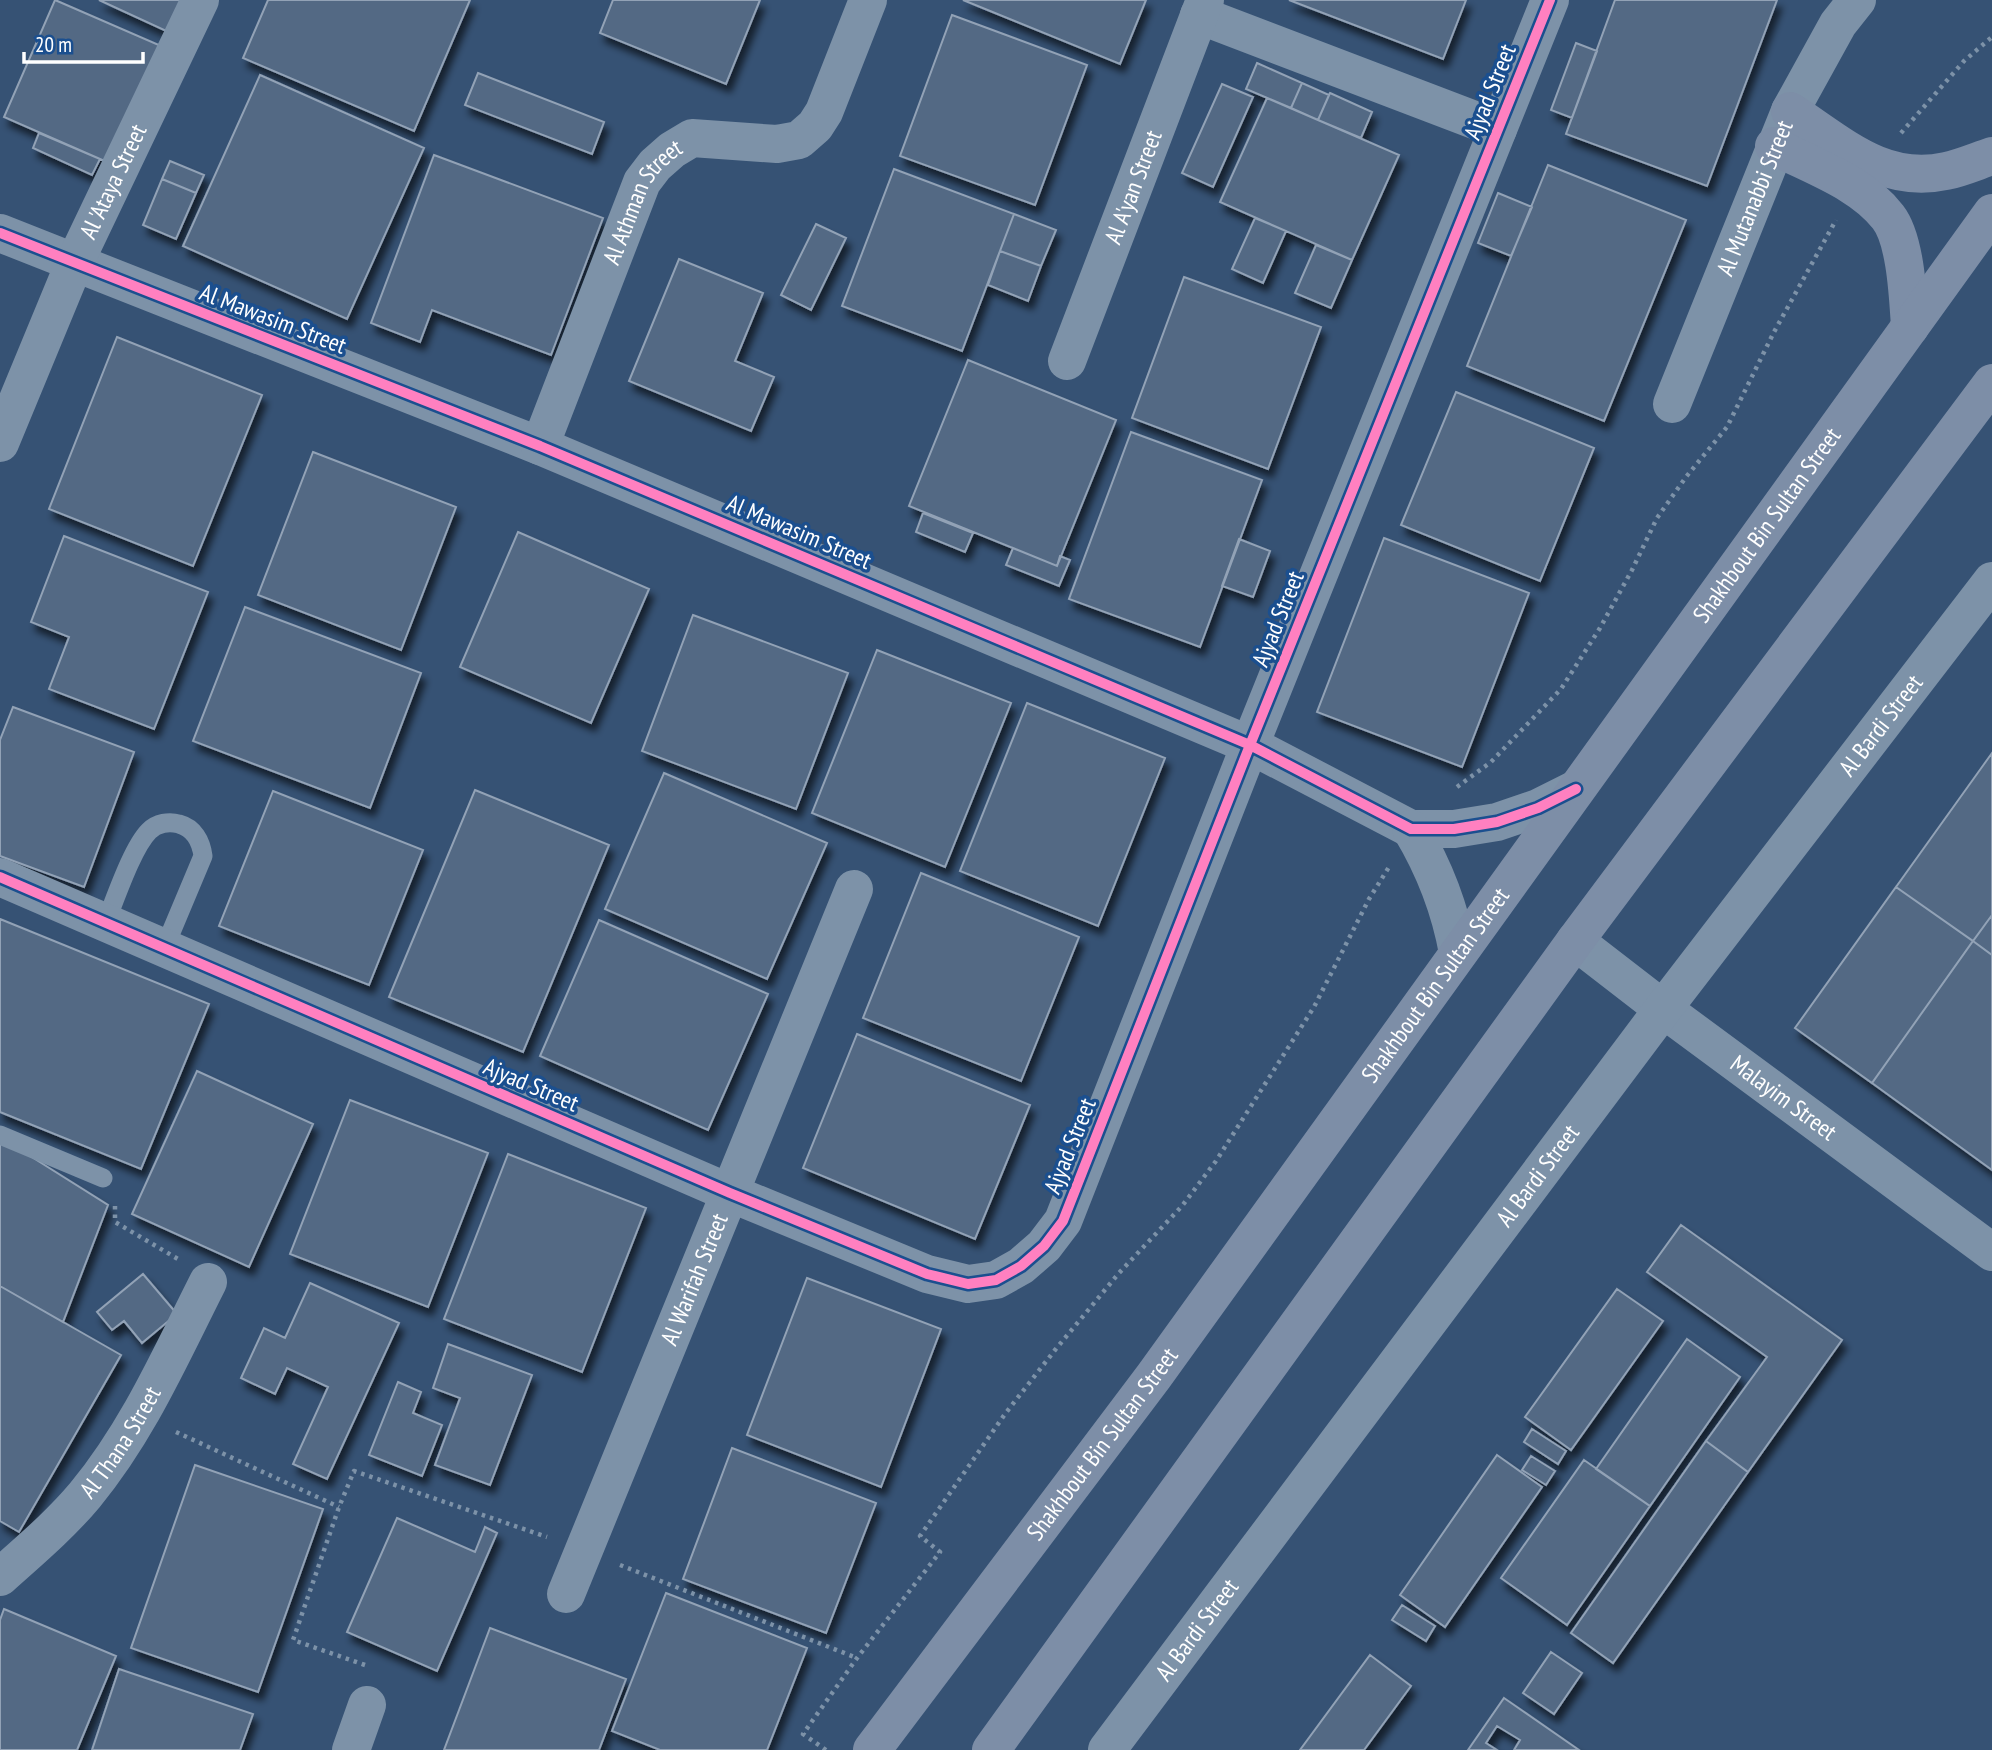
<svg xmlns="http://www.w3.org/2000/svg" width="1992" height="1750" font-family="'PT Sans Narrow',sans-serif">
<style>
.building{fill:#526984;stroke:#92a2b6;stroke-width:2;filter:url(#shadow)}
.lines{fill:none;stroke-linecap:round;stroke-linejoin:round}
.path{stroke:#7d92a8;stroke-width:4.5;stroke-dasharray:3.5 5;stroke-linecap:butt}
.lane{stroke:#7d92a8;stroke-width:19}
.street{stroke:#7d92a8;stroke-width:38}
.primary{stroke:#7d8ea7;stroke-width:38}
.cycleway-casing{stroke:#1b4f8f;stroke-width:15}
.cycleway{stroke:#ff80c0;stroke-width:10}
.labels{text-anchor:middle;stroke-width:7;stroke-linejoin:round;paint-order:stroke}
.street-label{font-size:24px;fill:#fff;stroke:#1b4f8f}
</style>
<defs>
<filter id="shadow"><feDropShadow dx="4.5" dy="8" stdDeviation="3.5" flood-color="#0009"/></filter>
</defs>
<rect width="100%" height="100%" fill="#365274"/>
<path class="building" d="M 55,0 L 168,49 L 116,166 L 4,117 Z
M 99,0 L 194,0 L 177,36 Z
M 268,0 L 470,0 L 414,131 L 243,58 Z
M 613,0 L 760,0 L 726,84 L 600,33 Z
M 963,0 L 1146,0 L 1120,64 Z
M 1289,0 L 1466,0 L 1443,59 Z
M 1615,0 L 1777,0 L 1707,186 L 1566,134 Z
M 952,15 L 1087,65 L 1035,205 L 900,156 Z
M 1576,43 L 1597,51 L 1572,118 L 1551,110 Z
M 1257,63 L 1302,83 L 1291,108 L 1246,89 Z
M 478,73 L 604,122 L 592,154 L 465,105 Z
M 260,75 L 424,148 L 347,319 L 183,246 Z
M 1302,83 L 1329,95 L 1318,120 L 1291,108 Z
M 1222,84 L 1253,97 L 1213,187 L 1182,173 Z
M 1330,93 L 1372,112 L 1361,138 L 1318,120 Z
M 1267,98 L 1399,155 L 1352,260 L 1220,202 Z
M 39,133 L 100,159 L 92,175 L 33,148 Z
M 434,155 L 603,218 L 551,355 L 432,310 L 420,342 L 371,323 Z
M 170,161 L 204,175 L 196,193 L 162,179 Z
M 1548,165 L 1686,220 L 1604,421 L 1467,366 Z
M 894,169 L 1014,214 L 962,351 L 842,306 Z
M 162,179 L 196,193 L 176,239 L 143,225 Z
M 1498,193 L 1532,207 L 1511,256 L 1478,243 Z
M 1014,214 L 1056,230 L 1041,266 L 1000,251 Z
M 1255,218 L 1286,231 L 1263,283 L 1232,269 Z
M 816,224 L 846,238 L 811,310 L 781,295 Z
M 1316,245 L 1352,260 L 1331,308 L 1295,293 Z
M 1000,251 L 1041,266 L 1028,301 L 988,285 Z
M 679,259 L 763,293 L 735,361 L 774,377 L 751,431 L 629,381 Z
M 1184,277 L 1321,327 L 1268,469 L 1132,418 Z
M 117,337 L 262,395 L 193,566 L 49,509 Z
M 968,360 L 1116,420 L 1057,566 L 909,506 Z
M 1456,392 L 1594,448 L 1540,581 L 1401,525 Z
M 1131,432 L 1262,480 L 1200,647 L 1069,599 Z
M 313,452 L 456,507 L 401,650 L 258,595 Z
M 923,513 L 973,533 L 965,552 L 916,532 Z
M 518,532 L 649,589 L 591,723 L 460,667 Z
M 64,536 L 208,592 L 154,729 L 49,689 L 69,637 L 31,622 Z
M 1384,538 L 1529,593 L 1462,767 L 1317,712 Z
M 1239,539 L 1270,551 L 1253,597 L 1222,586 Z
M 1013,548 L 1057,566 L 1060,556 L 1070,560 L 1059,586 L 1006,565 Z
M 245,607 L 421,673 L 370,808 L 193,741 Z
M 693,615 L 848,673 L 796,809 L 642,751 Z
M 877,650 L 1011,703 L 945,867 L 812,813 Z
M 1027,703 L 1165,758 L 1098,926 L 960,871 Z
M 13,707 L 134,752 L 84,887 L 0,856 L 0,740 Z
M 1992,753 L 1992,915 L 1973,941 L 1896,887 Z
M 664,773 L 827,843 L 767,979 L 605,909 Z
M 475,790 L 609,845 L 523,1052 L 389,997 Z
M 273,791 L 423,850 L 369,985 L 219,926 Z
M 921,873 L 1079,937 L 1021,1081 L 863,1018 Z
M 1896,887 L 1973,941 L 1872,1083 L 1795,1028 Z
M 1992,915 L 1992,955 L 1973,941 Z
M 0,919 L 209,1004 L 141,1169 L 0,1112 Z
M 599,920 L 768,994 L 708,1130 L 540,1056 Z
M 1973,941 L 1992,955 L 1992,1170 L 1872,1083 Z
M 857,1034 L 1030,1105 L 975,1239 L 803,1168 Z
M 197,1071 L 313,1124 L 249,1267 L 132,1214 Z
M 350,1100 L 488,1153 L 428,1307 L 290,1254 Z
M 0,1137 L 108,1205 L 63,1322 L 0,1286 Z
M 508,1154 L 646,1208 L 582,1372 L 444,1319 Z
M 1681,1225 L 1842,1340 L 1748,1472 L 1706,1441 L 1767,1357 L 1647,1272 Z
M 143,1274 L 177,1314 L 142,1343 L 124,1321 L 112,1330 L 97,1312 Z
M 807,1278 L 941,1329 L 881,1487 L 747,1435 Z
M 310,1283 L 399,1323 L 327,1479 L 293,1464 L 328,1387 L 287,1368 L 275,1394 L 241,1378 L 264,1328 L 285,1338 Z
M 0,1286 L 121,1355 L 19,1532 L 0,1521 Z
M 1617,1289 L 1663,1321 L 1571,1450 L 1525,1417 Z
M 1687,1339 L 1740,1377 L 1650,1506 L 1596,1469 Z
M 448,1344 L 532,1375 L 490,1485 L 435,1465 L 460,1398 L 433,1388 Z
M 398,1382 L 421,1392 L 413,1413 L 442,1425 L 422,1476 L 369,1455 Z
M 1532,1429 L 1566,1451 L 1558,1464 L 1524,1442 Z
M 1706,1441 L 1748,1472 L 1613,1663 L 1571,1633 Z
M 732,1448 L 876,1503 L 826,1633 L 683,1579 Z
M 1497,1455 L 1542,1487 L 1445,1627 L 1400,1595 Z
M 1531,1456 L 1555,1471 L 1546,1485 L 1522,1470 Z
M 1584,1460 L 1650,1506 L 1567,1625 L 1501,1578 Z
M 195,1465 L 323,1509 L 258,1692 L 131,1648 Z
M 397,1518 L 475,1552 L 485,1527 L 497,1533 L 437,1671 L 347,1632 Z
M 666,1593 L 807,1648 L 767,1750 L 660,1750 L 612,1731 Z
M 1402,1605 L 1435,1626 L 1426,1641 L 1392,1620 Z
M 4,1609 L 116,1656 L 77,1750 L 0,1750 L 0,1620 Z
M 490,1628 L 626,1679 L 599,1750 L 444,1750 Z
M 1551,1652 L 1582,1673 L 1554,1714 L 1523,1693 Z
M 1370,1655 L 1411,1686 L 1364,1750 L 1300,1750 Z
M 119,1669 L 253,1714 L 240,1750 L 92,1750 Z
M 1504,1698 L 1579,1750 L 1514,1750 L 1520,1740 L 1497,1726 L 1486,1743 L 1497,1750 L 1468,1750 Z"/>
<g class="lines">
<path class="path" d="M 1901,133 L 1964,61 L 1992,37
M 1457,787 L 1491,762 L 1561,689 L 1600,628 L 1632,570 L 1657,518 L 1686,477 L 1727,427 L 1774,332 L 1836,220
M 115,1206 L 115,1222 L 178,1259
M 176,1432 L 339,1507
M 620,1565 L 857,1658
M 365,1665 L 293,1640 L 339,1507 L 354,1471 L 547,1537
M 826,1750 L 803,1734 L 857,1658 L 940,1552 L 920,1536 L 1005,1414 L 1055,1350 L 1119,1273 L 1182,1206 L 1216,1161 L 1314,1007 L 1369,899 L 1389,867"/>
<path class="lane" d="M 105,924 C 115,900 132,848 149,831 C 157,823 169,821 179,824 C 194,828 201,841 203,856 L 164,949
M 0,1135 L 103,1178"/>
<g class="street">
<path d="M 1199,15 L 1498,129"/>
<path d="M 0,233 L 540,446 L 1250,745 L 1411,829 L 1454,829 L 1497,822 L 1538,808 L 1576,789"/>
<path id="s1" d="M 1067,361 L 1205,0"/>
<path id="s2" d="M 1672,404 L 1790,111 L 1838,24 L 1857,0"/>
<path id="s3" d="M 0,443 L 74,264 L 200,0"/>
<path id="s4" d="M 540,446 L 642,182 L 655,165 L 672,150 L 692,138 L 777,144 L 799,140 L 815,126 L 824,112 L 868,0"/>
<path d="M 1411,829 C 1435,869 1450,908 1458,953"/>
<path d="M 0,877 L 730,1193 L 927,1274 L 968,1284 L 996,1280 L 1021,1266 L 1044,1246 L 1063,1221 L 1250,745 L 1550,0"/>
<path id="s5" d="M 1575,941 L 1663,1009 L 1992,1252"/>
<path id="s6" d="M 0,1577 C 29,1551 60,1525 85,1495 C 138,1431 171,1355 208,1282"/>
<path id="s7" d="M 566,1594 L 854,889"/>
<path d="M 351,1750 L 367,1705"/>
<path id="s8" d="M 1107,1750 L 1663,1009 L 1992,581"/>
</g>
<g class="primary">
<path d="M 1790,111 C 1840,143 1882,185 1946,171 C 1961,168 1977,161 1992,156"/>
<path d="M 1774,146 C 1812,166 1861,182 1888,217 C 1906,240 1908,298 1910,327"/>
<path id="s9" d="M 872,1750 L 1154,1376 L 1992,213"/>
<path d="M 991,1750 L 1575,941 L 1992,383"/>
</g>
<g class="cycleway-casing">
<path id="cycleway" d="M 0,233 L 540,446 L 1250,745 L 1411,829 L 1454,829 L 1497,822 L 1538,808 L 1576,789
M 0,877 L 730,1193 L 927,1274 L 968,1284 L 996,1280 L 1021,1266 L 1044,1246 L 1063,1221 L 1250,745 L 1550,0"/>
</g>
<use href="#cycleway" class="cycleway"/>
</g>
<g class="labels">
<g class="street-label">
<text transform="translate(1490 92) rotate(-68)" y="8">Ajyad Street</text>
<text dy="8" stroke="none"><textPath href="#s3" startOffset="285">Al 'Ataya Street</textPath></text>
<text dy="8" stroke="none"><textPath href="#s1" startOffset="186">Al A'yan Street</textPath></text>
<text dy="8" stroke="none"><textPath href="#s2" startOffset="222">Al Mutanabbi Street</textPath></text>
<text dy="8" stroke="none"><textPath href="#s4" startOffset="266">Al Athman Street</textPath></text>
<text transform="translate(273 319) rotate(21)" y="8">Al Mawasim Street</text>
<text dy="8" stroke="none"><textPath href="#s9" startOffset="1517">Shakhbout Bin Sultan Street</textPath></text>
<text transform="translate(799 532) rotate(23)" y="8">Al Mawasim Street</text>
<text transform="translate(1278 619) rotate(-68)" y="8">Ajyad Street</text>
<text dy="8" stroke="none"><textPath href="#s8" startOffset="1284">Al Bardi Street</textPath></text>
<text dy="8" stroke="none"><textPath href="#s9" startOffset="950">Shakhbout Bin Sultan Street</textPath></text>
<text transform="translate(531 1085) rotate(23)" y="8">Ajyad Street</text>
<text dy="8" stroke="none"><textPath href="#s5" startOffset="261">Malayim Street</textPath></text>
<text transform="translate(1070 1146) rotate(-68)" y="8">Ajyad Street</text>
<text dy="8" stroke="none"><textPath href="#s8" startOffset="718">Al Bardi Street</textPath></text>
<text dy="8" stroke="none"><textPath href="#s7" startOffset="340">Al Warifah Street</textPath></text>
<text dy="8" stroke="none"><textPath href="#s6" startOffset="182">Al Thana Street</textPath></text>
<text dy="8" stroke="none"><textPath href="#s9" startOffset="383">Shakhbout Bin Sultan Street</textPath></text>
<text dy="8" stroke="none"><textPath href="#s8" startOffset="150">Al Bardi Street</textPath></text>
</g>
</g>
<path d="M24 52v10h119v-10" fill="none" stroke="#ffffff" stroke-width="3.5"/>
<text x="35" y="52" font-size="21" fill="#ffffff" stroke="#1b4f8f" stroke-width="5" paint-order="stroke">20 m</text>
</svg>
